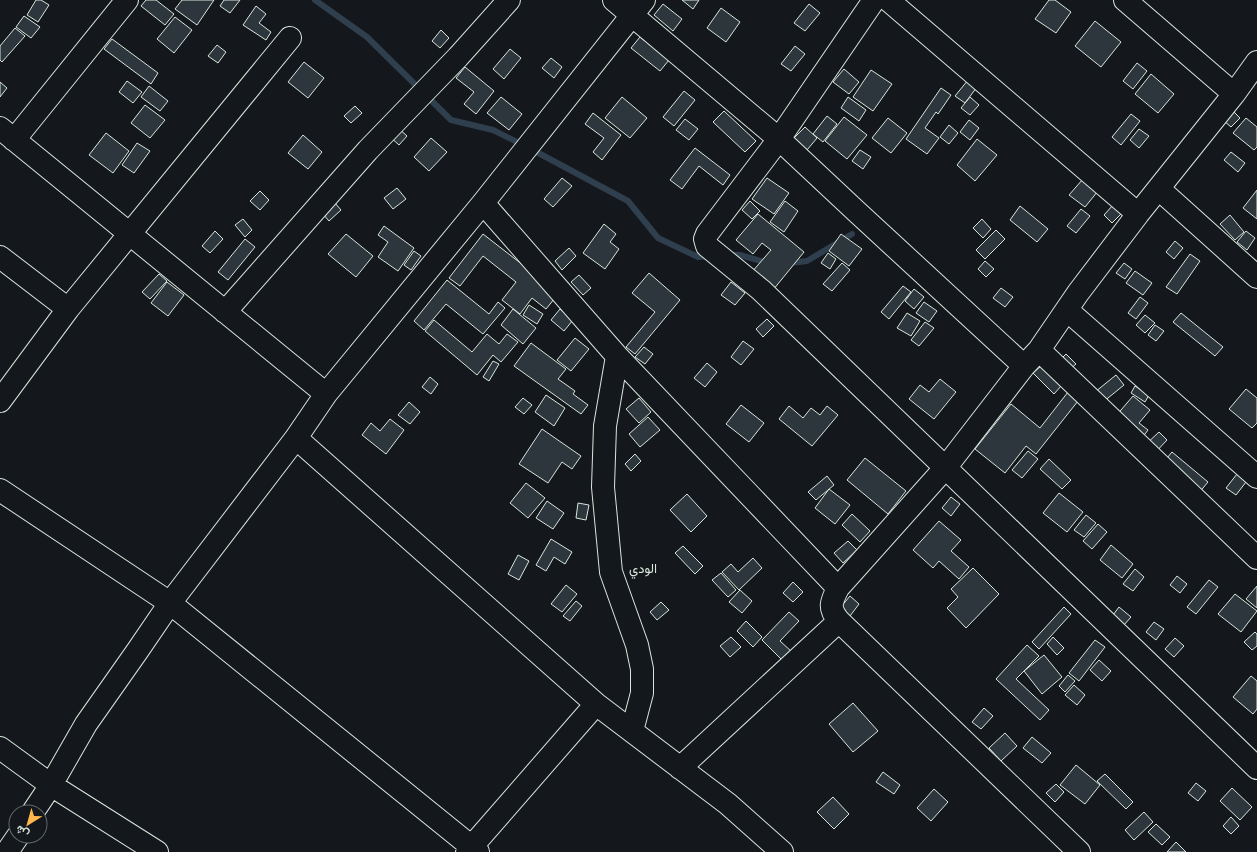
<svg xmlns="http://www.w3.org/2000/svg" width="1257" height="852" font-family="Karla,Vazirmatn,sans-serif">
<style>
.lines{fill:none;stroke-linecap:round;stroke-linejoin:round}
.stream{stroke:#2f3f4d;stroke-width:6}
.building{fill:#2c363c;stroke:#d8e6dc}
.minor-casing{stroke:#d8e6dc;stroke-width:24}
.minor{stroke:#14181c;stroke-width:22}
.labels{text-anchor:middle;stroke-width:3;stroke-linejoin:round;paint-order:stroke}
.neighbourhood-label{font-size:13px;fill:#d8e6dc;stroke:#14181c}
</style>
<rect width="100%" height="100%" fill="#14181c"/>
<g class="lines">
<path class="stream" d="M 315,0 L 367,37 L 451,120 L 493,130 L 523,145
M 531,149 L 628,201 L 658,238 L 698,257 L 709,256
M 728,255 L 740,255 L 768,263
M 789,263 L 807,261 L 852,234"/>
</g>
<path class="building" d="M 36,0 L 41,0 L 49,5 L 38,22 L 27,15 Z
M 146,0 L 156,0 L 174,14 L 165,25 L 141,6 Z
M 182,0 L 214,0 L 197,25 L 175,9 Z
M 224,0 L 240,0 L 230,13 L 220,6 Z
M 682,0 L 699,0 L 693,9 Z
M 1049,0 L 1055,0 L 1071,12 L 1056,33 L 1035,19 Z
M 663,4 L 682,19 L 673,31 L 654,15 Z
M 809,4 L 820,13 L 805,31 L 794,23 Z
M 256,6 L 266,14 L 259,23 L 271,32 L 266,40 L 243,25 Z
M 721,8 L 740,22 L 726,42 L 707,28 Z
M 24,16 L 40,27 L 31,38 L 16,27 Z
M 175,17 L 192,30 L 174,53 L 157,39 Z
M 1095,21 L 1121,42 L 1101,67 L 1075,46 Z
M 15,28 L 25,36 L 2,62 L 0,60 L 0,46 Z
M 441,30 L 449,38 L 440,48 L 432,41 Z
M 640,37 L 669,60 L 660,71 L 631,48 Z
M 112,39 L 158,73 L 151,84 L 104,49 Z
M 217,45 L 226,52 L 218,63 L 208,56 Z
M 795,46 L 805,54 L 791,71 L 781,64 Z
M 510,49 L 521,58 L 504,79 L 493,69 Z
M 551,58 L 562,67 L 554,78 L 542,68 Z
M 304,62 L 324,78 L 308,98 L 288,82 Z
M 1137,63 L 1147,71 L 1133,89 L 1123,81 Z
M 465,67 L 494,91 L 476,114 L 464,104 L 474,92 L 456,78 Z
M 844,69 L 859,82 L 849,94 L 833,82 Z
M 871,70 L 892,84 L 873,111 L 853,97 Z
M 1151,74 L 1174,94 L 1158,113 L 1135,94 Z
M 968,80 L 977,87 L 965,103 L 955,96 Z
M 127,81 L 142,92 L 133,103 L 119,92 Z
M 0,82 L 7,88 L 0,97 Z
M 149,86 L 168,101 L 160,111 L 141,97 Z
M 941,88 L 951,95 L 938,114 L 936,112 L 925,128 L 939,138 L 927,154 L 906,139 Z
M 684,91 L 695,100 L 674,126 L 663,117 Z
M 501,97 L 522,114 L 509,130 L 487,113 Z
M 622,97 L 647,118 L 630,138 L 605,118 Z
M 848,97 L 866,110 L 859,121 L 841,108 Z
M 970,97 L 979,105 L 970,115 L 961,108 Z
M 145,105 L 165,120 L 150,138 L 131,123 Z
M 355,106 L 362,113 L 351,123 L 344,116 Z
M 1232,110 L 1240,118 L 1231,127 L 1223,120 Z
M 724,111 L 756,141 L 745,152 L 713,122 Z
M 593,113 L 621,135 L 602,160 L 593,152 L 604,138 L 585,124 Z
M 1131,114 L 1140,121 L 1121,145 L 1112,137 Z
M 827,116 L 837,124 L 823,142 L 813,134 Z
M 844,117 L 867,135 L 847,159 L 825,141 Z
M 888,118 L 907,133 L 891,153 L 872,138 Z
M 1246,118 L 1257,127 L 1257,147 L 1254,150 L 1233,133 Z
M 685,119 L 698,129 L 689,140 L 676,130 Z
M 969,120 L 979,128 L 970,140 L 960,132 Z
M 949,125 L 958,133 L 949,144 L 940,137 Z
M 397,127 L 407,136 L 399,145 L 389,136 Z
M 805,127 L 817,138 L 807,150 L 794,138 Z
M 1139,129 L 1149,136 L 1139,148 L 1130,140 Z
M 106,133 L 129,151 L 113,173 L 89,155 Z
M 303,135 L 322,152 L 308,169 L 288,153 Z
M 431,138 L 447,152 L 429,171 L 414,157 Z
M 977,139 L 997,155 L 975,181 L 957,165 Z
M 137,143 L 150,151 L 134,173 L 122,165 Z
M 695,148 L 730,175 L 723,185 L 699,166 L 682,189 L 670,180 Z
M 860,150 L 871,157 L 863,169 L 852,161 Z
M 1231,152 L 1245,163 L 1238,172 L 1224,160 Z
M 562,178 L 572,186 L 553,207 L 544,199 Z
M 767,178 L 789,193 L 774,214 L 752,199 Z
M 1083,179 L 1098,191 L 1085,207 L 1069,195 Z
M 397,188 L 406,199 L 393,209 L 384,198 Z
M 1257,190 L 1257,219 L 1243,208 Z
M 260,191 L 269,200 L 260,210 L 250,201 Z
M 750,201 L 760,211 L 752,219 L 742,210 Z
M 785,201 L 798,211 L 784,232 L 770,222 Z
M 335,203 L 341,210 L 329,221 L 323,214 Z
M 1113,205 L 1122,213 L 1112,223 L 1104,215 Z
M 1020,206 L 1048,229 L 1037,242 L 1010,220 Z
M 1081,209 L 1090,216 L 1076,233 L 1067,226 Z
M 758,214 L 804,252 L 773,290 L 751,273 L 771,250 L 762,243 L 753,254 L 736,240 Z
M 1230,215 L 1244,232 L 1235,240 L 1220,224 Z
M 243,219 L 252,230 L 245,237 L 235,225 Z
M 982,219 L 991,229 L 983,238 L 973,228 Z
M 604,224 L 616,234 L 610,242 L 619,249 L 605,269 L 583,253 Z
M 384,226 L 414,248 L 398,271 L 378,257 L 388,242 L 378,235 Z
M 996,230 L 1005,239 L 985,259 L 976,250 Z
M 215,231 L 223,239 L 210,253 L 202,246 Z
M 1246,231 L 1255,238 L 1247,250 L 1237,242 Z
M 346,234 L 373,256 L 356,277 L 328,254 Z
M 483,234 L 559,293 L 546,309 L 532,298 L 520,314 L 502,300 L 516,282 L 483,256 L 460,286 L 449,278 Z
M 841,234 L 862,249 L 849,266 L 829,251 Z
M 245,239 L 255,247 L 228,280 L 218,272 Z
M 1175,241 L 1183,248 L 1174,259 L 1166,252 Z
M 569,248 L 576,256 L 562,270 L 555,261 Z
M 414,251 L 421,256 L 411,270 L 404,265 Z
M 828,253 L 836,259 L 830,269 L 821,263 Z
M 1190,254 L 1200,261 L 1177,294 L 1166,287 Z
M 985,261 L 994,269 L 986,277 L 978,269 Z
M 842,263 L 850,270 L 832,291 L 823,284 Z
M 1124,263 L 1132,269 L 1125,279 L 1116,273 Z
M 1135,271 L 1152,283 L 1143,295 L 1126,283 Z
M 649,273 L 680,300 L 635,354 L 626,347 L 655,312 L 632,293 Z
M 159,274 L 167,281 L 150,299 L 142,292 Z
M 579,275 L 591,288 L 583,295 L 571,282 Z
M 447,280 L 489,314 L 498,302 L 505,308 L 483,334 L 446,304 L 424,330 L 414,321 Z
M 167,282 L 184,295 L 168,316 L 151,303 Z
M 731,282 L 745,293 L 735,305 L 721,295 Z
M 903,286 L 911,292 L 889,319 L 881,312 Z
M 1001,288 L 1013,297 L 1005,307 L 993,298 Z
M 914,289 L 924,297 L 914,309 L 905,301 Z
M 1140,297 L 1148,303 L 1136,319 L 1128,313 Z
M 924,302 L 937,311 L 929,322 L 916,313 Z
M 529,305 L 543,314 L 537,324 L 523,315 Z
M 513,309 L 536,328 L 523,344 L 501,325 Z
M 560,309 L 573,320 L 564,331 L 551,320 Z
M 907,313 L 920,321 L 911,336 L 897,328 Z
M 1181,313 L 1223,347 L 1215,356 L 1173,322 Z
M 1145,315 L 1155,323 L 1145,333 L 1136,325 Z
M 767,319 L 774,326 L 763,337 L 756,329 Z
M 434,320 L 472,352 L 487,334 L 499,344 L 507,334 L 518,342 L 501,362 L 493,355 L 477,375 L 425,331 Z
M 925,322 L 934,328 L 919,346 L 911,340 Z
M 1155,325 L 1164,331 L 1156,341 L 1148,335 Z
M 575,338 L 589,349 L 571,371 L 557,360 Z
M 743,341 L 754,349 L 741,365 L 731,357 Z
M 531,343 L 566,369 L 558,379 L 575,391 L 573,394 L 588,405 L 581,414 L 514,366 Z
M 644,347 L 653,354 L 645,364 L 635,357 Z
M 1066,354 L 1076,364 L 1066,373 L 1056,364 Z
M 493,361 L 499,364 L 489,381 L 483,377 Z
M 707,363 L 717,372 L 705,387 L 694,378 Z
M 1041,366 L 1061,386 L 1054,394 L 1033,373 Z
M 1116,375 L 1124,385 L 1103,402 L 1095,392 Z
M 430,377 L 438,384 L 431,394 L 422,387 Z
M 940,379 L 956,392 L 934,419 L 909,399 L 920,385 L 929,392 Z
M 1135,386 L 1149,395 L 1145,402 L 1131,393 Z
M 1246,389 L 1257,398 L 1257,423 L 1252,428 L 1229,409 Z
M 1068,392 L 1078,401 L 1036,454 L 1026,446 L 1005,473 L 975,449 L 1011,404 L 1040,428 Z
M 546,395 L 565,408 L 554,426 L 535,412 Z
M 1133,396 L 1150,410 L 1139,423 L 1148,430 L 1142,438 L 1115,417 Z
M 523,398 L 532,405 L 524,414 L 515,407 Z
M 639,398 L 651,412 L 639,423 L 626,409 Z
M 409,402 L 420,412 L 410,424 L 398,415 Z
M 741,405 L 764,423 L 749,442 L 726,424 Z
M 789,406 L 803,418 L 811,408 L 820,415 L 827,406 L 838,415 L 812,446 L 779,419 Z
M 648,417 L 660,430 L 640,447 L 629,434 Z
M 390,419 L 404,430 L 386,454 L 362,435 L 371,423 L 380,431 Z
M 542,429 L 581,456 L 572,469 L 562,462 L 548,483 L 519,464 Z
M 1159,432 L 1167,440 L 1153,455 L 1144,446 Z
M 1028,451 L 1038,459 L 1022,478 L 1012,470 Z
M 1172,452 L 1208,482 L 1198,494 L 1162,464 Z
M 635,454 L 641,461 L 631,471 L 625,464 Z
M 865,458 L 906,491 L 888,514 L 847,480 Z
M 1049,459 L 1071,480 L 1062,489 L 1040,469 Z
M 1237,474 L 1246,482 L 1236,495 L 1226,488 Z
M 827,476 L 834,485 L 816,500 L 808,492 Z
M 526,483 L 545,498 L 528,518 L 510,503 Z
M 829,489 L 850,505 L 835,524 L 815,508 Z
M 1059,493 L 1083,512 L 1067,532 L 1043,513 Z
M 687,494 L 707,516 L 691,532 L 670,510 Z
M 951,497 L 960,504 L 951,516 L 942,508 Z
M 547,501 L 564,513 L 553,529 L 536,518 Z
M 578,503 L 589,505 L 586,520 L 576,518 Z
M 852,514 L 870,531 L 860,542 L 842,525 Z
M 1086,515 L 1096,523 L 1084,537 L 1074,530 Z
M 939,521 L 961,540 L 951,551 L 969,567 L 959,579 L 939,561 L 933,568 L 913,550 Z
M 1098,524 L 1107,532 L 1092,549 L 1083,541 Z
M 551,539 L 572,552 L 565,564 L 554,557 L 546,571 L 536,565 Z
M 848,541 L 857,550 L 843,563 L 834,553 Z
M 1111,545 L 1133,564 L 1122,578 L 1100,560 Z
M 683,546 L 703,566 L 695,574 L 675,553 Z
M 518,555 L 529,561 L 519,580 L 508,574 Z
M 753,558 L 762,568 L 739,590 L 722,572 L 731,564 L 738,572 Z
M 973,568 L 999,594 L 966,628 L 947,608 L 958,597 L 951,589 Z
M 1135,569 L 1144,577 L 1133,591 L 1123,584 Z
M 721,573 L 736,590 L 728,597 L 712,580 Z
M 1177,576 L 1187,584 L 1180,593 L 1170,585 Z
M 1209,580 L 1218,587 L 1196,614 L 1187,607 Z
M 793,582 L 803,592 L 793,602 L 783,593 Z
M 566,585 L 577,594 L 562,612 L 551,604 Z
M 1257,586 L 1257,608 L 1246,599 Z
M 740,590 L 752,601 L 742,613 L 729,602 Z
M 1235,594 L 1257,611 L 1241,632 L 1218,614 Z
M 850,596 L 859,604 L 850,616 L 840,608 Z
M 576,601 L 582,606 L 570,621 L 563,616 Z
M 661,602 L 669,610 L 657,620 L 650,612 Z
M 1064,607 L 1071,614 L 1039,649 L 1032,642 Z
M 1119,607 L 1131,617 L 1124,625 L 1113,615 Z
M 789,612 L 799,621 L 780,641 L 792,652 L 783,661 L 762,640 Z
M 746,621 L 762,637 L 753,647 L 737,631 Z
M 1154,622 L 1164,629 L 1156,640 L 1146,632 Z
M 1255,632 L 1257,634 L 1257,646 L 1252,650 L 1244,642 Z
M 731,637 L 741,647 L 730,657 L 720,646 Z
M 1053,637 L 1064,648 L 1057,655 L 1047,644 Z
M 1175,638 L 1184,646 L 1174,657 L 1165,649 Z
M 1095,640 L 1105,647 L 1079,681 L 1069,673 Z
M 1027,645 L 1039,656 L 1016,679 L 1049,710 L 1040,720 L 996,679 Z
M 1044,655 L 1062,677 L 1042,694 L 1024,671 Z
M 1099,660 L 1111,671 L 1102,681 L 1090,670 Z
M 1068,675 L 1075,681 L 1065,692 L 1059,686 Z
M 1251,676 L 1257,681 L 1257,709 L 1253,714 L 1233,697 Z
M 1074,685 L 1085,695 L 1077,705 L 1065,695 Z
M 853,703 L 878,731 L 853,752 L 829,724 Z
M 984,708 L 993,716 L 981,729 L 972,722 Z
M 1005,733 L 1017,746 L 1001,761 L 989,748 Z
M 1032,737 L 1051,753 L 1042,763 L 1023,748 Z
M 1076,765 L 1100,785 L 1085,804 L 1060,785 Z
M 883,772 L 900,785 L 894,794 L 876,782 Z
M 1105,774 L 1133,802 L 1126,809 L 1097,781 Z
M 1196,783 L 1206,791 L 1198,801 L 1188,793 Z
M 1056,784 L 1064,792 L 1055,802 L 1046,793 Z
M 1232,788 L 1252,807 L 1240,820 L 1220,801 Z
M 934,789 L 948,802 L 931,821 L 917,808 Z
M 833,797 L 849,814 L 834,829 L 817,812 Z
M 1144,812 L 1153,822 L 1134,840 L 1125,830 Z
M 1231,817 L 1239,826 L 1231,834 L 1223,826 Z
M 1156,824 L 1170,837 L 1162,845 L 1148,832 Z
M 1176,842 L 1186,852 L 1167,852 Z"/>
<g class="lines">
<g class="minor-casing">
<path id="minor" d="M 614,0 L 779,139 L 857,212 L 1024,366
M 874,0 L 779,139 L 707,234 L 705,239 L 707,246 L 761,290 L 1257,768
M 888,0 L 1138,214
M 1125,0 L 1234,94
M 0,128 L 326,394
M 14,140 L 127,0
M 1159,189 L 1257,277
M 483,203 L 617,356 L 838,588
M 0,257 L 68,309
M 1067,310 L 1257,477
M 225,312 L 368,150 L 458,57 L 509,0
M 1039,350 L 1257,558
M 617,356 L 605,426 L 603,487 L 611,572 L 637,645 L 642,669 L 642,693 L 632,731
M 0,401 L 68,309 L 290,38
M 296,438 L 596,704 L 728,804 L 782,852
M 0,490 L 170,603 L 478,852
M 0,748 L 51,785 L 157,852
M 680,768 L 839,621
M 33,812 L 51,785 L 86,724 L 138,650 L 170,603 L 296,438 L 326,394 L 483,203 L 644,0
M 7,852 L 18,836
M 467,852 L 596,704
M 1079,852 L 839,621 C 828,608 831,602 838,588 L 946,467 L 1024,366 L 1039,350 L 1078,293 L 1138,214 L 1234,94 L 1257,62"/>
</g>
<use href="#minor" class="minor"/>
</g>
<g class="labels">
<g class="neighbourhood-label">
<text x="643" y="573">الودي</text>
</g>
</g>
<g transform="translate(28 824) rotate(217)"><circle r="19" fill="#14181c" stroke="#626a69"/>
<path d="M0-3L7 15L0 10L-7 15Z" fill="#ffb74d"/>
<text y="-6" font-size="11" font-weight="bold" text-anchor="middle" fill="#d8e6dc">ش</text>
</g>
</svg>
